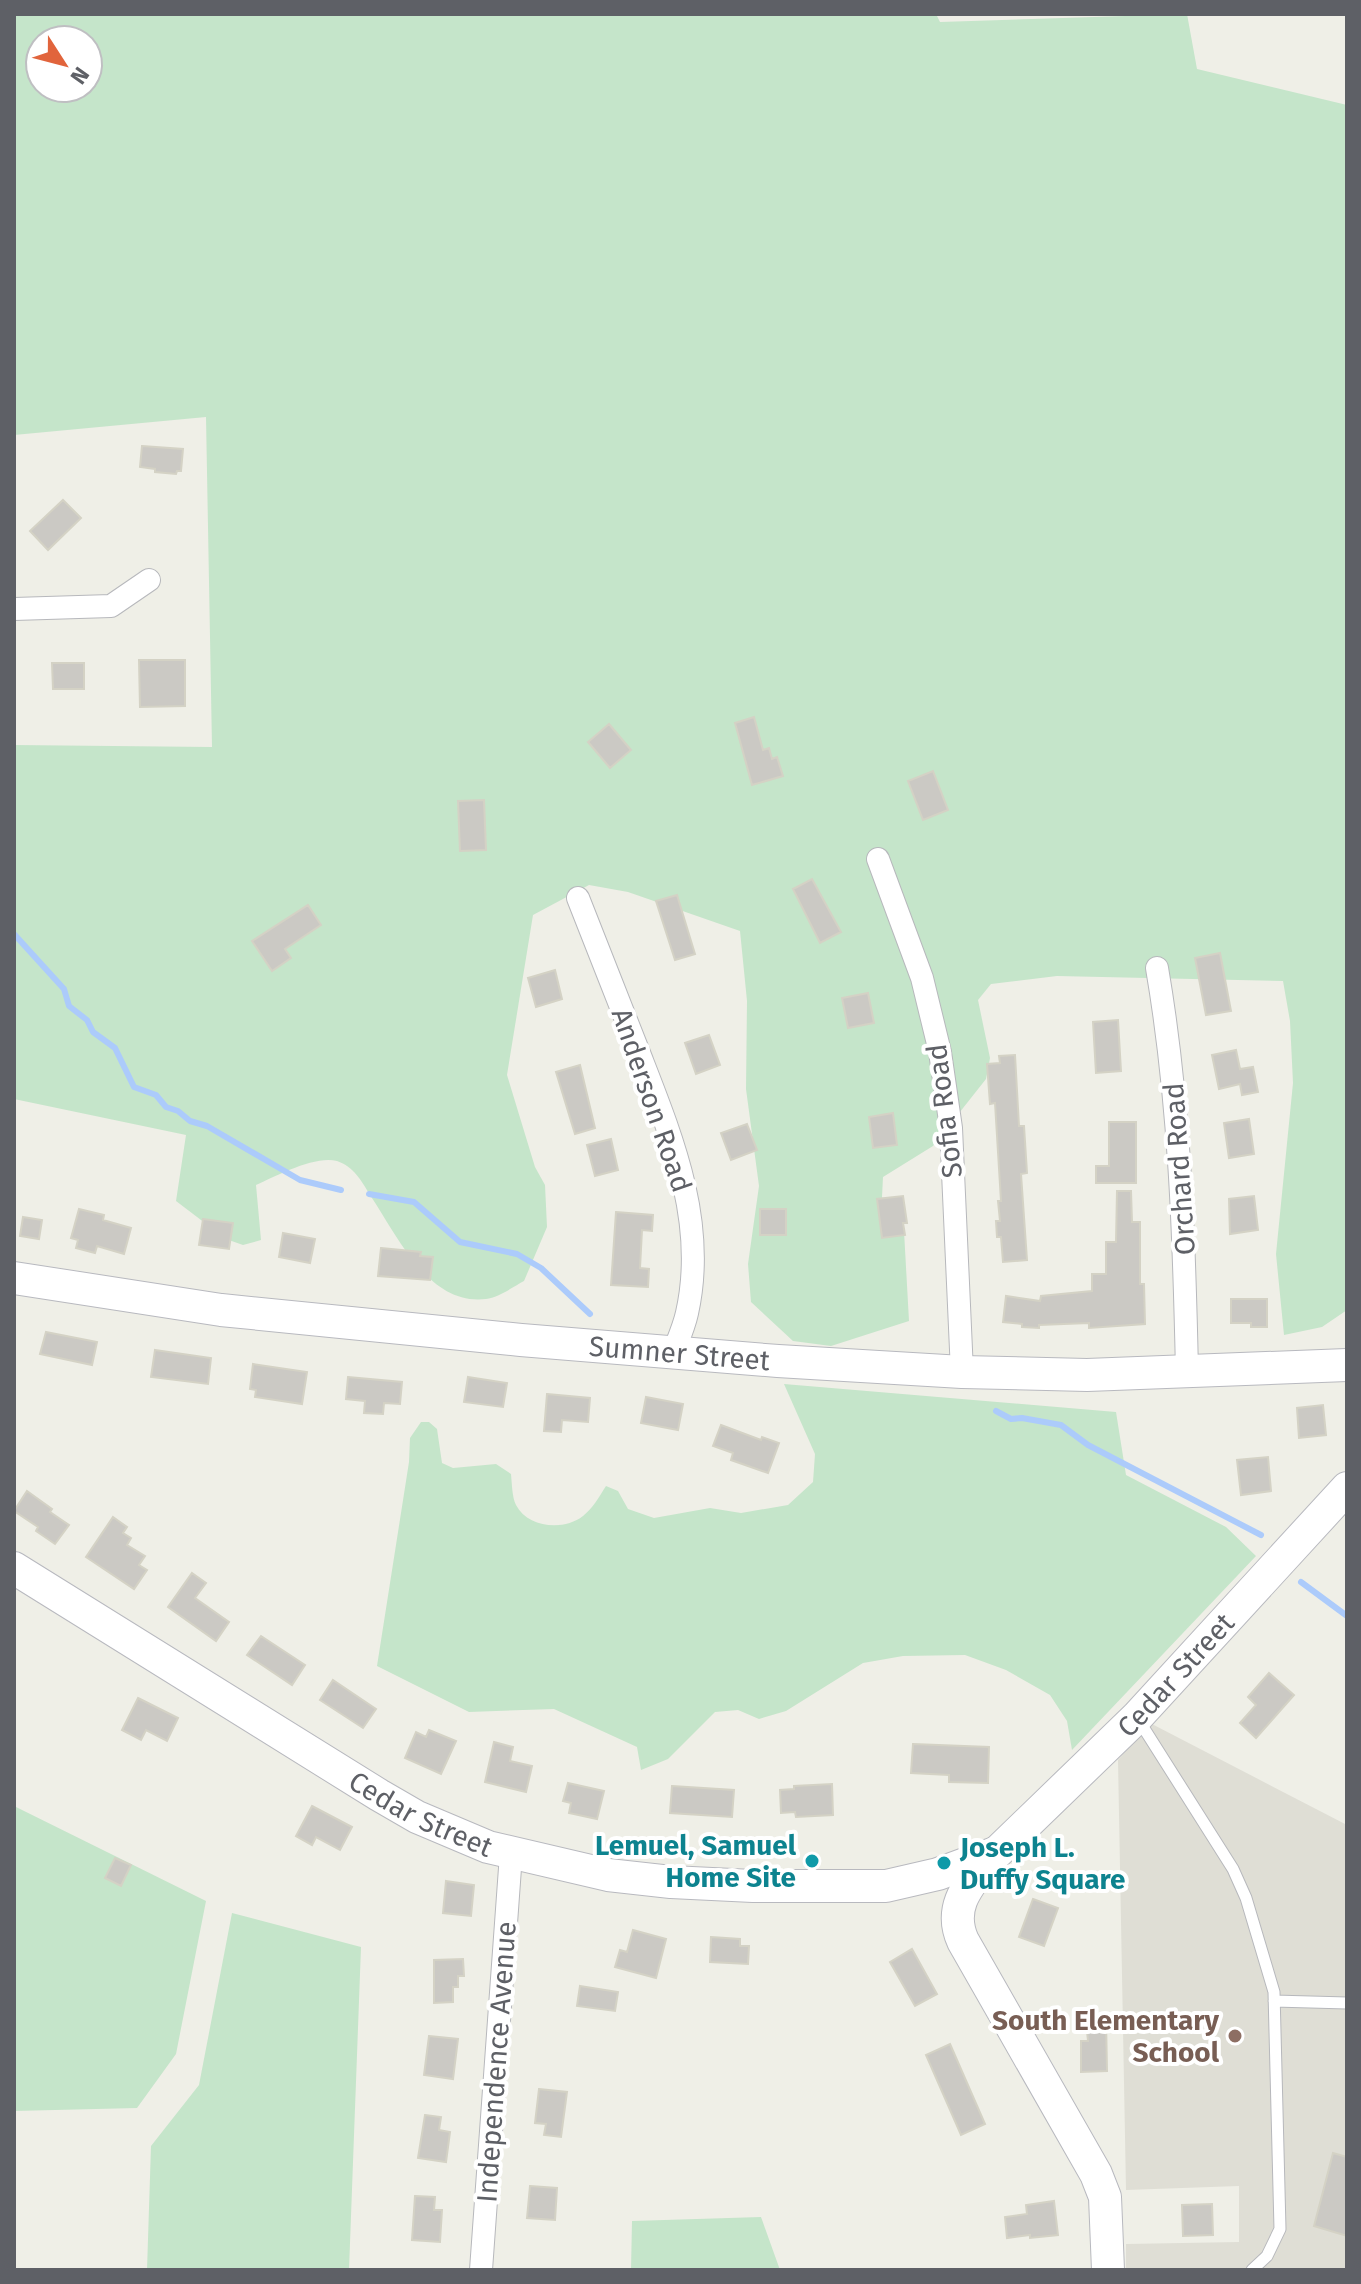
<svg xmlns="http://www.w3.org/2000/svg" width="1361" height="2284" font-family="'Fira Sans',sans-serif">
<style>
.education{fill:#dfded5}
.green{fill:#c5e5ca;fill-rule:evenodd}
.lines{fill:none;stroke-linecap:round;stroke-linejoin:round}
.stream{stroke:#accbfb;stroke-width:6}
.building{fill:#cbc9c4;stroke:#d4d2c5;stroke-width:2}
.lane-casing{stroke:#b7b8bc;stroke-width:13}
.street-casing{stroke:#b7b8bc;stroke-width:24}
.secondary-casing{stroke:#b8b9bf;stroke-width:34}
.lane{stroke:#fff;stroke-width:11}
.street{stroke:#fff;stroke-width:22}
.secondary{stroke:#fff;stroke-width:32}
.culture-dot{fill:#0f9aa8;stroke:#fff;stroke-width:3}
.education-dot{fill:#8d6e63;stroke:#fff;stroke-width:3}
.labels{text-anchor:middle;stroke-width:8;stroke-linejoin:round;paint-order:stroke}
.street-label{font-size:28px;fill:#5e6066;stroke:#fff}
.culture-label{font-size:28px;font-weight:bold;fill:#0d838f;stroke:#fff;text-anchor:end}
.education-label{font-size:28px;font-weight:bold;fill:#785e54;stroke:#fff;text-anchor:end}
</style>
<rect width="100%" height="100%" fill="#efefe7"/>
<path class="education" d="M 1150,1723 L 1347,1825 L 1347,2270 L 1126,2270 L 1126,2244 L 1239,2242 L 1239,2186 L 1126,2190 L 1118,1760 Z"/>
<path class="green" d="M 14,14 L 936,14 L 940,22 L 1187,14 L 1197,69 L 1347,105 L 1347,1310 L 1322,1327 L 1284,1335 L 1276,1254 L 1293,1083 L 1290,1021 L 1283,981 L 1057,976 L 991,984 L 978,1000 L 990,1058 L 986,1079 L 933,1146 L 883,1177 L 882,1197 L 904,1231 L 909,1321 L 831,1346 L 793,1341 L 751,1302 L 748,1264 L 759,1186 L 746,1089 L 747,1001 L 740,931 L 628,892 L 589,885 L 533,915 L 507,1075 L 535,1167 L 545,1185 L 547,1227 L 524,1281 C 513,1287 499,1297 486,1299 C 428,1306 397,1235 370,1195 C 361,1180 354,1167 337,1161 C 315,1155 276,1176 256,1185 L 261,1240 L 243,1245 L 226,1239 L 176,1201 L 186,1135 L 14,1099 L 14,745 L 212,747 L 206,417 L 14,435 ZM 40,40 L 88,40 L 88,88 L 40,88 Z
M 784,1384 L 1116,1412 L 1126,1475 L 1226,1527 L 1256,1556 L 1072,1750 L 1067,1721 L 1050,1695 L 1006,1670 L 965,1655 L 903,1656 L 863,1663 L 786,1711 L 759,1719 L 738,1710 L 715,1712 L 668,1759 L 641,1770 L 637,1747 L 554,1709 L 469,1712 L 377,1666 L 409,1462 L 410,1438 L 421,1422 L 429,1422 L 437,1429 L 442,1463 L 453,1468 L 496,1464 L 511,1474 C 512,1484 512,1497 516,1505 C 528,1528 564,1531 583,1516 C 593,1508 599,1497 606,1486 L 618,1491 L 628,1509 L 654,1518 L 710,1508 L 741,1513 L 788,1505 L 813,1482 L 815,1454 Z
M 14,1806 L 206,1901 L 176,2054 L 137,2108 L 14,2111 Z
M 232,1913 L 361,1947 L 349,2270 L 147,2270 L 151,2146 L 199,2085 Z
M 761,2217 L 780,2270 L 631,2270 L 632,2221 Z"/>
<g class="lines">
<path class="stream" d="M 14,934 L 64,989 L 69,1006 L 87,1020 L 93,1032 L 115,1048 L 134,1087 L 156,1095 L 166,1107 L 178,1111 L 190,1121 L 207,1126 L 300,1180 L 341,1190
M 369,1194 L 414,1202 L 460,1242 L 517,1254 L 541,1268 L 590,1314
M 996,1411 L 1011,1419 L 1022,1418 L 1061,1425 L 1088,1445 L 1261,1535
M 1301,1582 L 1347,1616"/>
</g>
<path class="building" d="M 142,446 L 183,449 L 181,471 L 177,471 L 176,474 L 155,472 L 155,469 L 140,467 Z
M 63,500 L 81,518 L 48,550 L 30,531 Z
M 139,660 L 185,660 L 185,706 L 140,707 Z
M 52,663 L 84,663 L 84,689 L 53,689 Z
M 754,717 L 763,750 L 769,748 L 772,759 L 777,757 L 783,776 L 752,785 L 735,723 Z
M 609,724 L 631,750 L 610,768 L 588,742 Z
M 933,771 L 948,810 L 923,820 L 908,781 Z
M 484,800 L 486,850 L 460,851 L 458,801 Z
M 812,879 L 841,932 L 820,943 L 793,889 Z
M 677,895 L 695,954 L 675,960 L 656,901 Z
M 308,905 L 321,925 L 285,949 L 291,958 L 272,971 L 252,941 Z
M 1220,953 L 1231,1011 L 1206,1015 L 1195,958 Z
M 555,970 L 562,999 L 536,1007 L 528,978 Z
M 868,993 L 874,1023 L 848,1028 L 842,998 Z
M 1118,1020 L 1121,1071 L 1096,1073 L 1093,1022 Z
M 709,1035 L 720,1065 L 696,1074 L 685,1043 Z
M 1236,1050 L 1240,1069 L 1253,1067 L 1258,1092 L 1242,1095 L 1240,1084 L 1219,1089 L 1212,1055 Z
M 1015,1055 L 1019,1126 L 1024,1126 L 1027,1173 L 1021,1174 L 1027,1260 L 1003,1262 L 1001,1237 L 997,1237 L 996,1221 L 1000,1221 L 998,1201 L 1001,1201 L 995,1103 L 990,1104 L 987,1064 L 1000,1063 L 999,1056 Z
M 580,1065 L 595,1128 L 575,1134 L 556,1072 Z
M 893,1113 L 897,1145 L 873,1148 L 869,1117 Z
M 1249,1119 L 1254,1154 L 1229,1158 L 1224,1123 Z
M 1109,1122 L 1136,1122 L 1136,1183 L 1096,1183 L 1096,1166 L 1109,1166 Z
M 747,1124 L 757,1150 L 731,1160 L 721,1133 Z
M 611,1139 L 618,1170 L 595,1176 L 587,1145 Z
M 1117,1191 L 1131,1191 L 1132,1222 L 1140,1222 L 1140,1284 L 1144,1284 L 1145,1324 L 1089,1328 L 1089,1323 L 1039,1325 L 1039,1328 L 1022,1327 L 1022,1324 L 1003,1322 L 1006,1296 L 1040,1301 L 1041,1296 L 1092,1291 L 1092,1274 L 1106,1274 L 1106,1242 L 1116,1242 Z
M 903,1196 L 907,1223 L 903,1223 L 905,1235 L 882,1238 L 877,1199 Z
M 1254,1196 L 1258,1230 L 1230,1234 L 1229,1199 Z
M 79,1209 L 104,1215 L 103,1220 L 131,1228 L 124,1254 L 97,1246 L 95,1253 L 76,1248 L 78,1240 L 71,1238 Z
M 760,1209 L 786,1209 L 786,1235 L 760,1235 Z
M 616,1212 L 653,1215 L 652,1231 L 642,1230 L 640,1268 L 649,1269 L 648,1287 L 611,1285 Z
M 23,1217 L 42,1220 L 39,1239 L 20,1236 Z
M 203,1219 L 233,1223 L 229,1249 L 199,1245 Z
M 283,1233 L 315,1239 L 310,1263 L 279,1257 Z
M 381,1248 L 421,1252 L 420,1256 L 433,1257 L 430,1280 L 378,1276 Z
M 1231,1299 L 1267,1299 L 1267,1327 L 1251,1327 L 1251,1323 L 1231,1323 Z
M 46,1332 L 97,1342 L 92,1365 L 40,1354 Z
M 155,1350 L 211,1358 L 208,1384 L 151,1377 Z
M 253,1364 L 307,1372 L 302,1404 L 255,1397 L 256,1390 L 250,1389 Z
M 348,1377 L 402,1382 L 400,1404 L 384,1403 L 383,1414 L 364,1413 L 365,1401 L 346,1399 Z
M 468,1377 L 507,1383 L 503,1407 L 464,1402 Z
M 547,1394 L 590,1398 L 588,1422 L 562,1420 L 561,1432 L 544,1431 Z
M 646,1397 L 683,1404 L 678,1430 L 641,1423 Z
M 1323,1405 L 1326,1435 L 1299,1438 L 1297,1408 Z
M 721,1425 L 761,1440 L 762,1437 L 779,1443 L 768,1473 L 731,1460 L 733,1453 L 713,1446 Z
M 1268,1457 L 1271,1491 L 1241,1495 L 1237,1460 Z
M 27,1491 L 52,1509 L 50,1512 L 69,1525 L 55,1544 L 36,1531 L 38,1527 L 14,1511 Z
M 113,1517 L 127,1527 L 123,1533 L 131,1538 L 127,1545 L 145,1556 L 139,1565 L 147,1570 L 134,1589 L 86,1557 Z
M 192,1573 L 206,1583 L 195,1598 L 229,1622 L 216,1641 L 168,1607 Z
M 261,1636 L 305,1665 L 292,1685 L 247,1655 Z
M 1269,1673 L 1294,1695 L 1256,1738 L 1240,1723 L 1256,1705 L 1248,1697 Z
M 333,1680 L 376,1709 L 363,1728 L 320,1700 Z
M 138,1698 L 178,1718 L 167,1741 L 146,1730 L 141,1740 L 122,1730 Z
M 429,1730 L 456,1741 L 441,1774 L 405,1758 L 416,1732 L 426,1737 Z
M 494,1742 L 513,1747 L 510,1761 L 532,1766 L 526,1792 L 485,1782 Z
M 913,1744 L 989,1747 L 988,1783 L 949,1782 L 949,1775 L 911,1773 Z
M 568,1783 L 604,1791 L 597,1819 L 569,1813 L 571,1803 L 563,1801 Z
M 832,1784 L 833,1815 L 796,1817 L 795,1812 L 781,1813 L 780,1790 L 794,1789 L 794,1786 Z
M 672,1786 L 734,1790 L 732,1817 L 670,1813 Z
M 312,1806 L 352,1827 L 340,1850 L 316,1837 L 312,1845 L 296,1836 Z
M 115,1858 L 131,1865 L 121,1886 L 105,1878 Z
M 446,1881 L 474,1885 L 471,1916 L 443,1913 Z
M 1033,1899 L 1058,1908 L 1044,1946 L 1019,1937 Z
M 633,1930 L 666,1939 L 656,1978 L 615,1967 L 620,1950 L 627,1952 Z
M 711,1937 L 740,1939 L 740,1946 L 749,1946 L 748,1964 L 710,1962 Z
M 912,1949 L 937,1994 L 915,2006 L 890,1962 Z
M 463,1959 L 464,1976 L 458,1976 L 458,1987 L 453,1987 L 453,2002 L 434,2003 L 434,1960 Z
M 580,1986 L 618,1992 L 615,2011 L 577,2006 Z
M 1106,2019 L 1107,2071 L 1081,2072 L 1081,2041 L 1088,2041 L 1086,2021 Z
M 429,2036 L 458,2039 L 453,2079 L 424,2075 Z
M 950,2044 L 985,2124 L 961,2135 L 926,2055 Z
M 539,2089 L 567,2092 L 561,2137 L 544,2135 L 546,2124 L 535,2123 Z
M 425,2115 L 441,2117 L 439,2130 L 450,2132 L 446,2162 L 418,2158 Z
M 1333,2153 L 1347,2157 L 1347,2236 L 1314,2226 Z
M 530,2186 L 557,2188 L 555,2220 L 527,2218 Z
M 415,2196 L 435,2197 L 434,2210 L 442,2210 L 440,2242 L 412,2240 Z
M 1054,2201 L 1058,2235 L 1030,2238 L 1030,2235 L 1007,2238 L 1005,2217 L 1027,2214 L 1026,2205 Z
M 1212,2204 L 1213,2235 L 1183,2236 L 1182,2205 Z"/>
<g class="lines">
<g class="lane-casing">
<path id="lane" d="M 1138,1719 L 1233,1869 L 1246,1898 L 1274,1992 L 1280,2229 L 1267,2256 L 1252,2270
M 1274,2001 L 1347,2003"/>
</g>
<g class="street-casing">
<path id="street" d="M 14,609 L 111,606 L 149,580
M 878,859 L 922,978 L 940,1052 L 951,1128 L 962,1372
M 578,898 C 599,951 620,1005 641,1058 C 673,1140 707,1224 687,1313 C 684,1327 678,1340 673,1353
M 1157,968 C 1180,1102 1184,1235 1187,1371
M 481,2270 L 511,1854"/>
</g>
<g class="secondary-casing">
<g id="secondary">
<path id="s1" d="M 14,1278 L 221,1310 L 521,1340 L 778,1361 L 962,1372 L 1087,1375 L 1347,1365"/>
<path id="s2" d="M 14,1568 L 379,1795 L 417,1817 L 488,1847 L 608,1875 L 671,1882 L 753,1886 L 886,1886 L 938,1874 L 995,1853"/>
<path id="s3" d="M 1108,2270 L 1105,2197 L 1096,2174 L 963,1941 C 949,1910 965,1889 984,1865 L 1137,1717 L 1347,1488"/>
</g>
</g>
<use href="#lane" class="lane"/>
<use href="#street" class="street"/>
<use href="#secondary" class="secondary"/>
</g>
<g class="culture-dot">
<circle cx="812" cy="1861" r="8"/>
<circle cx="944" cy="1863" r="8"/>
</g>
<circle class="education-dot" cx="1235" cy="2036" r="8"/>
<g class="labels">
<g class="street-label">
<text transform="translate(652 1100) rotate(71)" y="10">Anderson Road</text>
<text transform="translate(944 1111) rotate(-97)" y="10">Sofia Road</text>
<text transform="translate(1179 1169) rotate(-94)" y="10">Orchard Road</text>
<text dy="10" stroke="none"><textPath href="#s1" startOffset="670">Sumner Street</textPath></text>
<text dy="10" stroke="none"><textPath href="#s3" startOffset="720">Cedar Street</textPath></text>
<text dy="10" stroke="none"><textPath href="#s2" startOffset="476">Cedar Street</textPath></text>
<text transform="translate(496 2062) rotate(-86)" y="10">Independence Avenue</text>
</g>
<g class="culture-label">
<text x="796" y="1855">Lemuel, Samuel<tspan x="796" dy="32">Home Site</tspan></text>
<text x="960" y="1857" text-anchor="start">Joseph L.<tspan x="960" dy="32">Duffy Square</tspan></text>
</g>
<g class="education-label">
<text x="1219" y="2030">South Elementary<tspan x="1219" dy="32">School</tspan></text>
</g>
</g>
<rect width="1361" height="2284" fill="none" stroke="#5e6066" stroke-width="32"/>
<g transform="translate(64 64) rotate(126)"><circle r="38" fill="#ffffff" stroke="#bfbfc2" stroke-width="2"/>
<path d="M0-6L14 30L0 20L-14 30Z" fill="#e1643c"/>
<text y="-12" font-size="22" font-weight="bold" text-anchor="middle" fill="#5e6066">N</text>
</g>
</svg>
